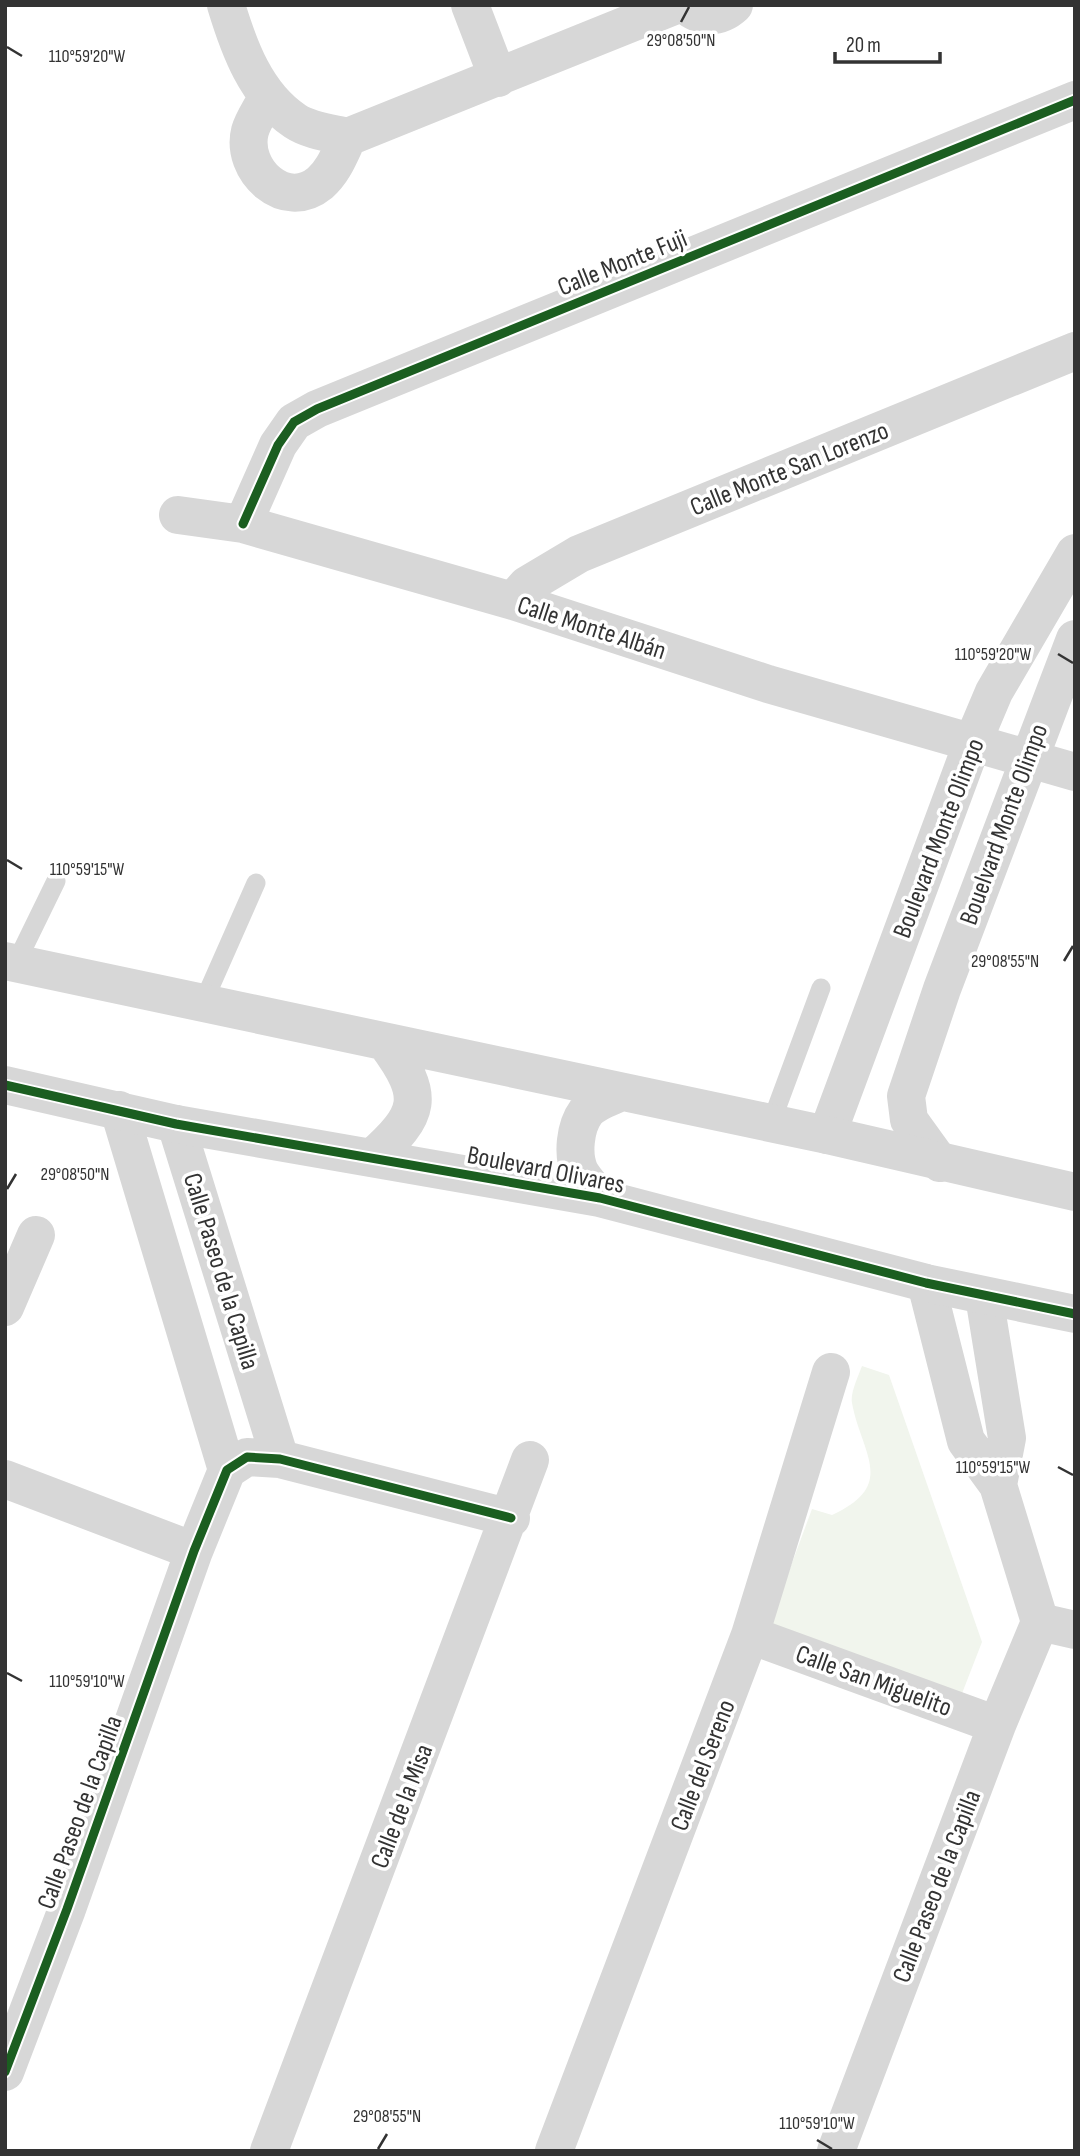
<svg xmlns="http://www.w3.org/2000/svg" width="1080" height="2156" font-family="'Sofia Sans Condensed',sans-serif">
<style>
.green{fill:#f1f5ed}
.lines{fill:none;stroke-linecap:round;stroke-linejoin:round}
.service{stroke:#d7d7d7;stroke-width:19}
.minor{stroke:#d7d7d7;stroke-width:38}
.tertiary{stroke:#d7d7d7;stroke-width:38}
.cycleway-casing{stroke:#fff;stroke-width:13}
.cycleway{stroke:#1b5e20;stroke-width:9}
.ticks{fill:none;stroke:#333;stroke-width:2.5}
.labels{text-anchor:middle;stroke-width:7;stroke-linejoin:round;paint-order:stroke}
.street-label{font-size:26px;fill:#333;stroke:#fff}
.ticks-label{font-size:18px;text-anchor:middle;fill:#333;stroke:#fff;stroke-width:7;stroke-linejoin:round;paint-order:stroke}
</style>
<rect width="100%" height="100%" fill="#fff"/>
<path class="green" d="M 862,1366 L 889,1375 L 982,1642 L 961,1696 L 769,1625 L 812,1509 L 832,1515 C 898,1485 861,1453 852,1403 C 850,1393 858,1377 862,1366 Z"/>
<g class="lines">
<path class="service" d="M 16,963 L 56,881
M 203,1003 L 256,883
M 771,1123 L 821,988"/>
<path class="minor" d="M 226,5 C 239,48 256,95 295,121 C 310,131 331,133 348,137 L 676,5
M 470,5 L 498,78
M 686,5 C 701,19 720,18 734,5
M 267,97 C 262,108 253,120 250,131 C 240,170 285,212 320,183 C 334,171 340,153 348,137
M 178,515 L 243,524 L 513,601 L 768,684 L 1075,772
M 243,524 L 278,445 L 294,422 L 317,409 L 1075,100
M 513,601 L 527,585 L 579,554 L 1075,351
M 119,1110 L 227,1470
M 176,1124 L 280,1459
M 827,1135 L 972,744 L 994,692 L 1075,553
M 940,1163 L 909,1120 L 906,1096 L 942,989 L 1075,639
M 926,1283 L 966,1441 L 998,1485 L 1040,1622
M 984,1296 L 1007,1438 L 998,1485
M 5,1307 L 36,1235
M 5,1479 L 194,1551
M 1040,1622 L 1075,1630
M 750,1635 L 997,1725
M 5,2072 L 67,1909 L 194,1551 L 227,1470 L 247,1457 L 280,1459 L 511,1518
M 269,2151 L 530,1460
M 554,2151 L 750,1635 L 831,1372
M 836,2151 L 997,1725 L 1040,1622"/>
<path class="tertiary" d="M 5,961 L 827,1135 L 1075,1192
M 5,1085 L 176,1124 L 600,1198 L 926,1283 L 1075,1314
M 372,1158 C 421,1114 426,1097 386,1043
M 600,1198 C 594,1190 585,1181 580,1172 C 572,1155 575,1127 586,1112 C 594,1102 608,1098 619,1093"/>
<g class="cycleway-casing">
<path id="cycleway" d="M 243,524 L 278,445 L 294,422 L 317,409 L 1075,100
M 5,1085 L 176,1124 L 600,1198 L 926,1283 L 1075,1314
M 5,2072 L 67,1909 L 194,1551 L 227,1470 L 247,1457 L 280,1459 L 511,1518"/>
</g>
<use href="#cycleway" class="cycleway"/>
</g>
<path class="ticks" d="M 681,22 L 689,7M 7,47 L 22,56M 1058,654 L 1073,663M 7,860 L 22,869M 1064,961 L 1073,946M 7,1189 L 16,1174M 1058,1467 L 1073,1475M 7,1673 L 22,1681M 817,2140 L 832,2149M 378,2149 L 387,2134"/>
<g class="labels">
<g class="street-label">
<text transform="translate(622 262) rotate(-22)" y="9">Calle Monte Fuji</text>
<text transform="translate(789 468) rotate(-22)" y="9">Calle Monte San Lorenzo</text>
<text transform="translate(592 627) rotate(18)" y="9">Calle Monte Albán</text>
<text transform="translate(1003 824) rotate(-70)" y="9">Bouelvard Monte Olimpo</text>
<text transform="translate(938 838) rotate(-69)" y="9">Boulevard Monte Olimpo</text>
<text transform="translate(546 1169) rotate(11)" y="9">Boulevard Olivares</text>
<text transform="translate(222 1271) rotate(73)" y="9">Calle Paseo de la Capilla</text>
<text transform="translate(874 1680) rotate(20)" y="9">Calle San Miguelito</text>
<text transform="translate(702 1765) rotate(-69)" y="9">Calle del Sereno</text>
<text transform="translate(401 1806) rotate(-69)" y="9">Calle de la Misa</text>
<text transform="translate(79 1812) rotate(-70)" y="9">Calle Paseo de la Capilla</text>
<text transform="translate(936 1886) rotate(-69)" y="9">Calle Paseo de la Capilla</text>
</g>
</g>
<g class="ticks-label">
<text x="681" y="46">29°08'50"N</text>
<text x="87" y="62">110°59'20"W</text>
<text x="993" y="660">110°59'20"W</text>
<text x="87" y="875">110°59'15"W</text>
<text x="1005" y="967">29°08'55"N</text>
<text x="75" y="1180">29°08'50"N</text>
<text x="993" y="1473">110°59'15"W</text>
<text x="87" y="1687">110°59'10"W</text>
<text x="387" y="2122">29°08'55"N</text>
<text x="817" y="2129">110°59'10"W</text>
</g>
<rect width="1080" height="2156" fill="none" stroke="#333333" stroke-width="14"/>
<path d="M835 52v10h105v-10" fill="none" stroke="#333333" stroke-width="3.5"/>
<text x="846" y="52" font-size="21" fill="#333333" stroke="#ffffff" stroke-width="5" paint-order="stroke">20 m</text>
</svg>
